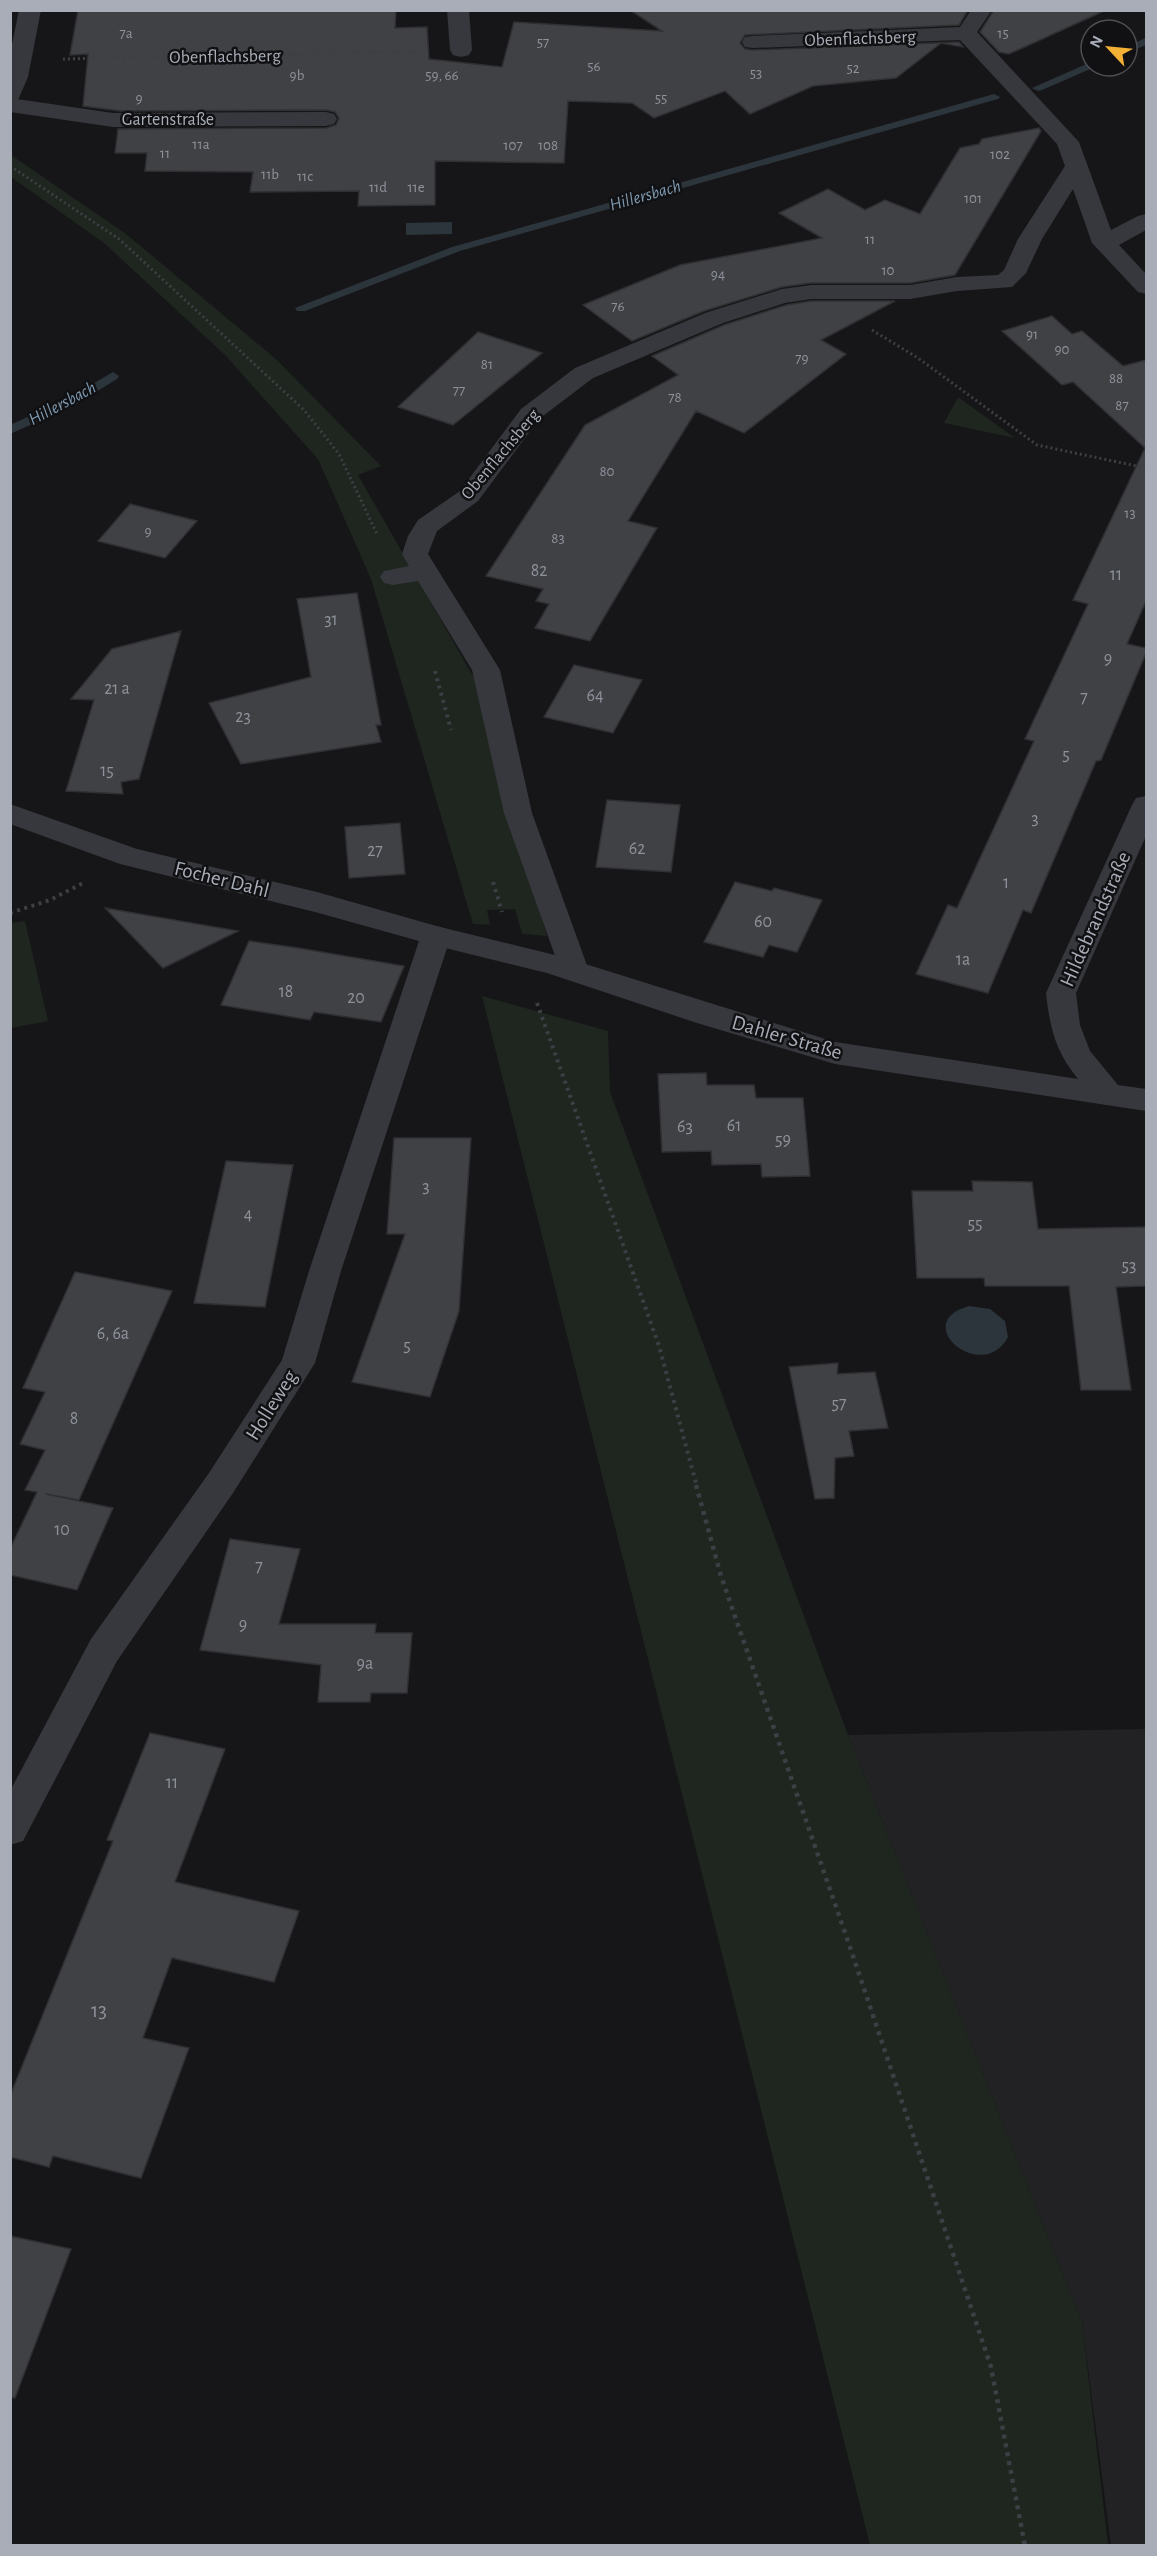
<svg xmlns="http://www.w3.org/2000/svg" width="1157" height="2556" font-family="'Alegreya Sans',sans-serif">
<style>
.built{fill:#222225}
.green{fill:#1e261f}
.water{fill:#2c353c}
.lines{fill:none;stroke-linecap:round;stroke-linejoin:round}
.stream{fill:#2c353c;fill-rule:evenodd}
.building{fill:#404145;stroke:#303034;stroke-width:1.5}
.path-far2{stroke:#3d3f44;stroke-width:3;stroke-dasharray:2 3;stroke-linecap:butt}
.path-far1{stroke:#3d3f44;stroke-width:4;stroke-dasharray:3 4.5;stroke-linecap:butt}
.path{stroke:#3d3f44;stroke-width:4.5;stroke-dasharray:4 5;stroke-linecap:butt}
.lane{fill:#37383d;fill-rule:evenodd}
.street{fill:#37383d;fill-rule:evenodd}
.labels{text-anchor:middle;stroke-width:5;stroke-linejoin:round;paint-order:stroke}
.far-number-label{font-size:15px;fill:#8e929b}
.far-street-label{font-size:18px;fill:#a8adb8;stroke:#111113}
.far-water-label{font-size:18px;font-style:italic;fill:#7f9bb3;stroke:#111113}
.number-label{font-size:18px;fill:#8e929b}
.street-label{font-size:21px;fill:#a8adb8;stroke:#111113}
.near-number-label{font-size:21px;fill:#8e929b}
</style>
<rect width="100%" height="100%" fill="#161618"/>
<path class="built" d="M 1146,1729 L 1146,2545 L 1111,2545 L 1082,2322 L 848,1735 Z"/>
<path class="green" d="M 11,155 L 126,234 L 277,360 L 381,466 L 358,475 L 474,678 L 547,936 L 522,934 L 515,909 L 487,910 L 490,925 L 473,924 L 371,579 L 318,459 L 225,355 L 104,243 L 11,177 Z
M 958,397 L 1015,438 L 944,423 Z
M 25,921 L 48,1021 L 11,1028 L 11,923 Z
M 482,996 L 608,1031 L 610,1092 L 848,1735 L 1082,2322 L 1108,2545 L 870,2545 Z"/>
<path class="water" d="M 452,222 L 452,234 L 406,235 L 406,223 Z
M 969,1306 L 990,1309 L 1005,1321 L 1008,1337 C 983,1385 908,1323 969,1306 Z"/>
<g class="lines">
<path class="stream" d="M 1146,38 L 1146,45 L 1127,53 L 1127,46 Z
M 1091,62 L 1091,66 L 1095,67 L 1042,90 L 1038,91 L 1032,88 Z
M 994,94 L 1000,97 L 998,99 L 460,251 L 305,311 L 297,311 L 295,308 L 452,247 Z
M 113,372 L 119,376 L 117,379 L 75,405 L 10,434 L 10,425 L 67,399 Z"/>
</g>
<path class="building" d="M 78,10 L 396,10 L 395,28 L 427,27 L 429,59 L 502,67 L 514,22 L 662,31 L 630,10 L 968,10 L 959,25 L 745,35 L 740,43 L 745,49 L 753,50 L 959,42 L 963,47 L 941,43 L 896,78 L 813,86 L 750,114 L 725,91 L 654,118 L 632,103 L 568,101 L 564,163 L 435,161 L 435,205 L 358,206 L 359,191 L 250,192 L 253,172 L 145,171 L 147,153 L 115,153 L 118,129 L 326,128 L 336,125 L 339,118 L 335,112 L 326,110 L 121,111 L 83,106 L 88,54 L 70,55 Z
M 994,10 L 1106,10 L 1009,54 L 999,52 L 980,32 Z
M 1039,128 L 1041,131 L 955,275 L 910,283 L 811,283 L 782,287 L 704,311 L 632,341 L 583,305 L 680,265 L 822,238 L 779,213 L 828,189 L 865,210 L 885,200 L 920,214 L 960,148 L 979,144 L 982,139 Z
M 811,301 L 895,301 L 821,340 L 846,354 L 744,433 L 696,411 L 628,521 L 657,528 L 590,641 L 535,628 L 549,604 L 536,601 L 543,589 L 486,576 L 585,425 L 678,375 L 652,356 L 724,325 L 786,305 Z
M 1052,316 L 1072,334 L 1082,331 L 1123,366 L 1146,360 L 1146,601 L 1127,644 L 1146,648 L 1146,653 L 1101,760 L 1096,761 L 1031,913 L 1023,910 L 988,993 L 916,974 L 948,905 L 957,908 L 1034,741 L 1025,739 L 1088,604 L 1073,600 L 1145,448 L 1073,382 L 1062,385 L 1002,331 Z
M 478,332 L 542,353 L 453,425 L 398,407 Z
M 130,504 L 197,521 L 165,558 L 98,541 Z
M 357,593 L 381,725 L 376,725 L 381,742 L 241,764 L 209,703 L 311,677 L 297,599 Z
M 181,631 L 139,779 L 121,782 L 123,794 L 66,791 L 94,700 L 71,699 L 112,649 Z
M 574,665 L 642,680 L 613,733 L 544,717 Z
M 607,800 L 680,805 L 671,872 L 596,867 Z
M 400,823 L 405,874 L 349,878 L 345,827 Z
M 735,882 L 772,891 L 774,888 L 822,900 L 797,952 L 769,945 L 763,957 L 704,942 Z
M 105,908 L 238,931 L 163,968 Z
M 249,941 L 298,948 L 404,966 L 381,1022 L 314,1012 L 310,1020 L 221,1005 Z
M 706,1073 L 707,1085 L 754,1085 L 756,1098 L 803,1098 L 810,1176 L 762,1177 L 761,1164 L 712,1165 L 711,1151 L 662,1152 L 658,1074 Z
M 394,1138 L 471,1138 L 459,1311 L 430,1397 L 352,1382 L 405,1234 L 387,1234 Z
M 226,1161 L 293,1165 L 265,1307 L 194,1303 Z
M 972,1181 L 1032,1182 L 1038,1229 L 1146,1227 L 1146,1286 L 1116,1287 L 1131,1390 L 1081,1390 L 1069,1286 L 985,1286 L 984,1278 L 917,1278 L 912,1191 L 973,1191 Z
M 75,1272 L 172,1291 L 79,1500 L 46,1494 L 113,1508 L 77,1590 L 10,1575 L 10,1549 L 37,1492 L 25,1490 L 45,1450 L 20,1444 L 45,1392 L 23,1388 Z
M 838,1363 L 837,1374 L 875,1372 L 888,1428 L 849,1431 L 854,1456 L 835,1458 L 834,1498 L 815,1499 L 789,1367 Z
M 230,1539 L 300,1549 L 279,1624 L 376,1624 L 375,1633 L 412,1633 L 407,1693 L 371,1693 L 370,1702 L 318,1702 L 321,1665 L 200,1650 Z
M 150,1733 L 225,1749 L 175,1882 L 299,1911 L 274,1982 L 172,1958 L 143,2038 L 189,2048 L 141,2178 L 53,2156 L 49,2167 L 10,2157 L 10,2096 L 113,1841 L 107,1840 Z
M 10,2236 L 71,2249 L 15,2398 L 10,2397 Z"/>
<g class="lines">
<path class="path-far2" d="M 63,59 L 421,51
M 10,166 L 119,239 L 304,410 L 339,454 L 377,534
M 872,330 L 918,358 L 1037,445 L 1146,468"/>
<path class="path-far1" d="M 435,671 L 451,730
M 493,882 L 502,912
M 10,913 L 50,900 L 83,883
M 537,1003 L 659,1346 L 697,1487"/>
<path class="path" d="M 696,1485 L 721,1576 L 850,1947 L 991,2367 L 1025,2546"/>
<path class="lane" d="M 971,10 L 992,10 L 977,32 L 1079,142 L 1111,230 L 1138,216 L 1146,214 L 1146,230 L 1119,245 L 1146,274 L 1146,294 L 1138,292 L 1092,243 L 1073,189 L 1042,239 L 1026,273 L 1012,287 L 957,291 L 910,299 L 811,299 L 785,303 L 723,323 L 593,378 L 539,419 L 478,501 L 437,531 L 428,554 L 500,670 L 532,813 L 589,971 L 585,978 L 574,981 L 563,978 L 504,813 L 472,670 L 418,581 L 393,585 L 384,583 L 380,577 L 384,571 L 409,566 L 402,554 L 408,536 L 418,520 L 460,491 L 521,409 L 575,368 L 705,313 L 782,289 L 811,285 L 910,285 L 957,277 L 998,275 L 1004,270 L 1018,239 L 1065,166 L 1057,144 L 960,40 L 753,48 L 745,47 L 742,42 L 745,37 L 753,36 L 960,27 Z
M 10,98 L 113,113 L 326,112 L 334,114 L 337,119 L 334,124 L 326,126 L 113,127 L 10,112 Z
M 10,804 L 137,849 L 317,892 L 447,929 L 451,936 L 341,1271 L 315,1363 L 233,1493 L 117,1661 L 23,1841 L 10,1845 L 10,1791 L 91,1639 L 209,1473 L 282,1360 L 309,1271 L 419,941 L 315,912 L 120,864 L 10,824 Z"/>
<path class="street" d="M 19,10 L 41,10 L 28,77 L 18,100 L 10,102 L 10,54 Z
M 447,10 L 469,10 L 472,50 L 469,55 L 461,57 L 453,55 L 450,50 Z
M 1146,796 L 1146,836 L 1076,993 L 1080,1025 L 1090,1051 L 1118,1085 L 1146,1089 L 1146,1111 L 835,1064 L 697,1023 L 547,973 L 425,943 L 421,936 L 425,929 L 436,926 L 563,957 L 835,1042 L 1078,1079 C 1055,1051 1050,1028 1046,993 L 1132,805 L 1136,798 Z"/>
</g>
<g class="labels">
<g class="far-number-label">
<text x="126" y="38">7a</text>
<text x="1003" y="38">15</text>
<text x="543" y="47">57</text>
<text x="594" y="71">56</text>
<text x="853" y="73">52</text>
<text x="756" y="78">53</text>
<text x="297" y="80">9b</text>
<text x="442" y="80">59, 66</text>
<text x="139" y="103">9</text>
<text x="661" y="103">55</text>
<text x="201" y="149">11a</text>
<text x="513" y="150">107</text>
<text x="548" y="150">108</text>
<text x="165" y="158">11</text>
<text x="1000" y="159">102</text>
<text x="270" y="179">11b</text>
<text x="305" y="181">11c</text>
<text x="378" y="192">11d</text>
<text x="416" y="192">11e</text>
<text x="973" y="203">101</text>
<text x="870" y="244">11</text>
<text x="888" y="275">10</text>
<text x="718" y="279">94</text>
<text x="618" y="311">76</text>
<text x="1032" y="339">91</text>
<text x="1062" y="354">90</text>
<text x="802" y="363">79</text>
<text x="487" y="369">81</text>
<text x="1116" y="383">88</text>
<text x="459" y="395">77</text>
<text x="675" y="402">78</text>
<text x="1122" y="410">87</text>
<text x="607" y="476">80</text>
<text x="1130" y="518">13</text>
<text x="148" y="536">9</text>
<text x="558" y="543">83</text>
</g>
<g class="far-street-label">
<text transform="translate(860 38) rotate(-2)" y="6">Obenflachsberg</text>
<text transform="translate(225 56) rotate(-1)" y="6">Obenflachsberg</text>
<text x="168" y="125">Gartenstraße</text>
<text transform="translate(500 454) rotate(-50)" y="6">Obenflachsberg</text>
</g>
<g class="far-water-label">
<text transform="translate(645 195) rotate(-16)" y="6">Hillersbach</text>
<text transform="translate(62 403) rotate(-28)" y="6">Hillersbach</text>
</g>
<g class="number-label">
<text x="539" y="576">82</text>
<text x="1116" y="580">11</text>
<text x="331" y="625">31</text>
<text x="1108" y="664">9</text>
<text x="117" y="694">21 a</text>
<text x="595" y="701">64</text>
<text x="1084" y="703">7</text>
<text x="243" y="722">23</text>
<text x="1066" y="760">5</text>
<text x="107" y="776">15</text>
<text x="1035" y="824">3</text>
<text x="637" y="854">62</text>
<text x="375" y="856">27</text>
<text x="1006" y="888">1</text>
<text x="763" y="927">60</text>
<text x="963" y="965">1a</text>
<text x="286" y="997">18</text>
<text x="356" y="1003">20</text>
<text x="734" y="1131">61</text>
<text x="685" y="1132">63</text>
<text x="783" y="1145">59</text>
<text x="426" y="1192">3</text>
<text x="248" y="1220">4</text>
<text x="975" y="1229">55</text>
<text x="1129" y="1271">53</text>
<text x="113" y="1339">6, 6a</text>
<text x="407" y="1351">5</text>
<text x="839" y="1409">57</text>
<text x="74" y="1424">8</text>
<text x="62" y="1535">10</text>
<text x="259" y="1572">7</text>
<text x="243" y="1630">9</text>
<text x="365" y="1669">9a</text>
<text x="172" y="1788">11</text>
</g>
<g class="street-label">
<text transform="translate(222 879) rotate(14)" y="7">Focher Dahl</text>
<text transform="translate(1095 919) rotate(-66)" y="7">Hildebrandstraße</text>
<text transform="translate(787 1037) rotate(16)" y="7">Dahler Straße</text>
<text transform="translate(271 1405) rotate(-58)" y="7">Holleweg</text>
</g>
<g class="near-number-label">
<text x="99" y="2017">13</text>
</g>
</g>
<rect width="1157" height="2556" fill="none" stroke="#a8adb8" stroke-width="24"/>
<g transform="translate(1109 48) rotate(296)"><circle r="28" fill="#111113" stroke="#4d4f55" stroke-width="1.5"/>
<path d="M0-4.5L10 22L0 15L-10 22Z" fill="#f2b134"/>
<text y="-9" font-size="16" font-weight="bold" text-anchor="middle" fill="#a8adb8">N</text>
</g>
</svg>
